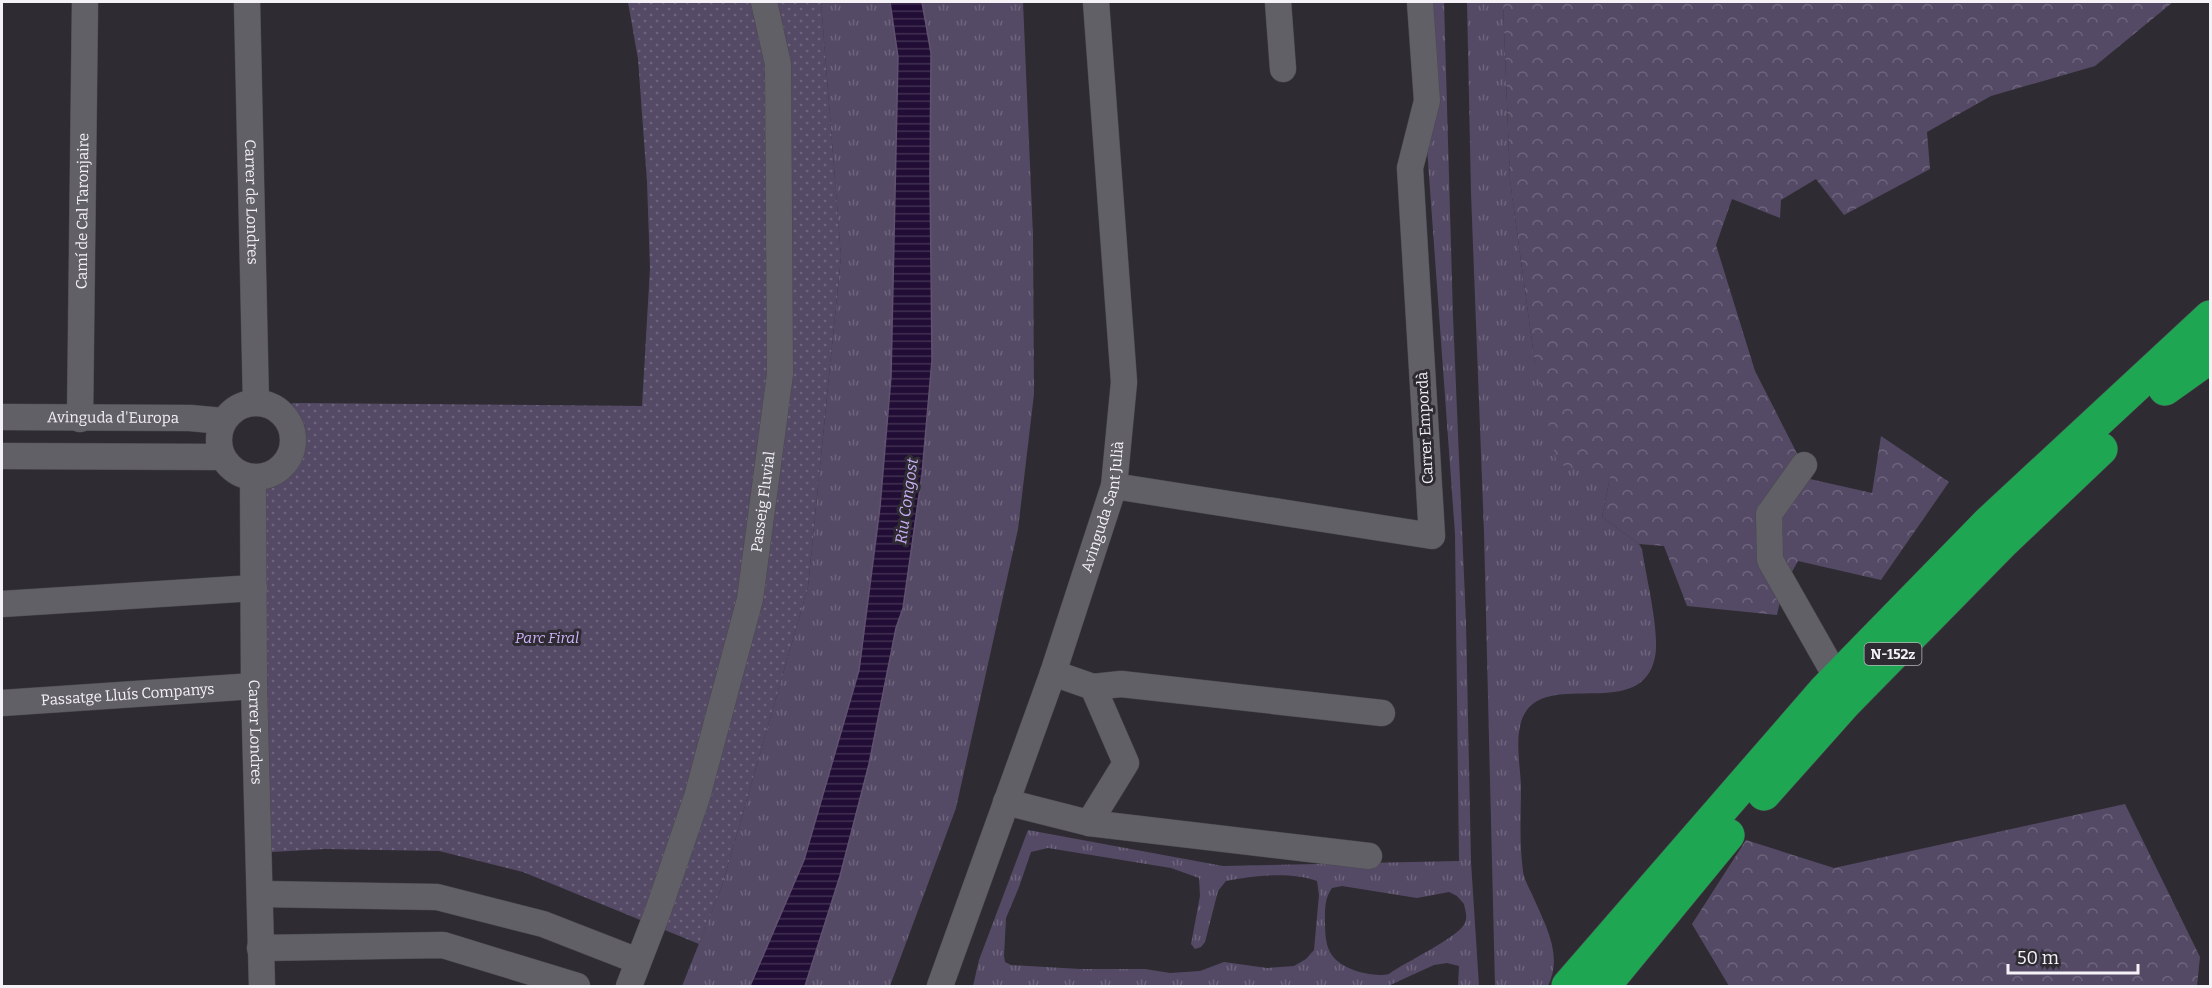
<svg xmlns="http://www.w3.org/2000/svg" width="2212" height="988" font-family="Bitter,serif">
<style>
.grass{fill:url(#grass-tufts);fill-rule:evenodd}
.forest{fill:url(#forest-crowns)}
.park{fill:url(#park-dots)}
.water{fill:url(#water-rules);stroke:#60526f;stroke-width:1.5}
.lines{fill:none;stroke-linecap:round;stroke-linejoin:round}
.minor-casing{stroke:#4b494f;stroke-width:27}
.highway-casing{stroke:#4b494f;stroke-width:34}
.minor{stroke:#626067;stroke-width:26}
.highway{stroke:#1fa653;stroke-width:33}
.labels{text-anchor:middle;stroke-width:6;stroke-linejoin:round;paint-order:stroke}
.shield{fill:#2e2c32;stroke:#b9b7bc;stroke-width:1.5}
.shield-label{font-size:14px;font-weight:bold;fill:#f4f2f7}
.street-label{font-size:15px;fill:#f4f2f7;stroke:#2e2c32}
.park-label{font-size:15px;font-style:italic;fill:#cfb2fb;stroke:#2e2c32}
.water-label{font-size:16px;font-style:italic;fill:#cdb0f9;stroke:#2e2c32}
</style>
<defs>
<pattern id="grass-tufts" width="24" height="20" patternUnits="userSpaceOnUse" patternTransform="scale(1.5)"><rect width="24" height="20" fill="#554a66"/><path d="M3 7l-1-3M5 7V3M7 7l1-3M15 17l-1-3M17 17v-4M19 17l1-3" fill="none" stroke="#6e657d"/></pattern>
<pattern id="forest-crowns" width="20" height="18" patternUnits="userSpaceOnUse" patternTransform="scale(1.5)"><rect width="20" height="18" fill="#554a66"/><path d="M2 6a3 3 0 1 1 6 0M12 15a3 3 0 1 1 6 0" fill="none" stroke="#6e657d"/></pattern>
<pattern id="park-dots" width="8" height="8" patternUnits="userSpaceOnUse" patternTransform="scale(1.5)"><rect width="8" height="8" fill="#554a66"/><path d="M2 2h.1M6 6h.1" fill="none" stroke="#6e657d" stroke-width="1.8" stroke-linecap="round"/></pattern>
<pattern id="water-rules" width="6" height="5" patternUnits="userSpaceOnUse" patternTransform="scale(1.5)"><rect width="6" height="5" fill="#210d35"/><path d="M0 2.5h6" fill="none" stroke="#423153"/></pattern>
</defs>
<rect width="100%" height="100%" fill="#2e2c32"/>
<path class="grass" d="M 821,2 L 890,2 L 898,57 L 891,377 L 880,507 L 859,670 L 804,860 L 750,986 L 682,986 L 722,886 L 808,587 L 841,256 Z
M 922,2 L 1023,2 L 1033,236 L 1034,394 L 1018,529 L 956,808 L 890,986 L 805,986 L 840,876 L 896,628 L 903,608 L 922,474 L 932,360 L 930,176 L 931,53 Z
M 1430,2 L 1444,2 L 1453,316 L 1466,623 L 1471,862 L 1479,986 L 1458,986 L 1459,966 L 1447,963 L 1434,965 L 1388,986 L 973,986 L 979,960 L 1028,830 L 1223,866 L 1459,861 L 1455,534 L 1427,148 ZM 1048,848 L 1171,868 L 1199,878 L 1200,896 L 1191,944 L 1195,949 L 1201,947 L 1205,942 L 1218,891 L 1226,881 C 1255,876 1288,871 1317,881 L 1319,895 L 1314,950 L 1306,959 L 1294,966 L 1267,968 L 1224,962 L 1200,971 L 1170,973 L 1145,969 L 1080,969 L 1011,965 L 1005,962 L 1004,956 L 1006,918 L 1019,887 L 1031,852 ZM 1342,886 L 1417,898 L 1449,892 L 1457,896 L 1464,904 C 1465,910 1468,917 1465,923 C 1458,938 1405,962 1389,974 C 1372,978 1338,969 1330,952 C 1325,943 1325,930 1325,919 C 1325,907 1325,898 1332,888 Z
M 1467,2 L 1503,2 L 1510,180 L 1535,364 L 1610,477 L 1602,517 L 1639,544 L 1642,549 C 1646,577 1660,632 1655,657 C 1641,727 1534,661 1520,726 C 1516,746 1520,766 1521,785 C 1521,813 1519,843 1523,871 C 1524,879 1528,886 1531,892 C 1544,923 1564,954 1548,986 L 1495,986 L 1484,532 L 1471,193 Z"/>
<path class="forest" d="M 1503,2 L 2173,2 L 2095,66 L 1991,96 L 1927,132 L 1930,169 L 1844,215 L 1816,179 L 1781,200 L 1780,218 L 1732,199 L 1716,245 L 1755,371 L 1810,479 L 1872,493 L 1881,436 L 1949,482 L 1881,580 L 1798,561 L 1783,588 L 1777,615 L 1687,606 L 1664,546 L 1639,544 L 1602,517 L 1610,477 L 1557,464 L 1535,364 L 1510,180 Z
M 2125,804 L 2200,957 L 2197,986 L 1729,986 L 1692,924 L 1746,840 L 1834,868 Z"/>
<path class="park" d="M 628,2 L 821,2 L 841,256 L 808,587 L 722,886 L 699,944 L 523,872 L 439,851 L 325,849 L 252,853 L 253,477 C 291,472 306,441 279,411 L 293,403 L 642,406 L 650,268 L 647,182 L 638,59 Z"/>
<path class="water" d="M 890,2 L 922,2 L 931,53 L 930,176 L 932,360 L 922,474 L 903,608 L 896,628 L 869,764 L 840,876 L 805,986 L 750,986 L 804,860 L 859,670 L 880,507 L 891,377 L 898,57 Z"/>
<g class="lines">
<g class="minor-casing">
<g id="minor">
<path id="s1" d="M 247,2 L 256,403"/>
<path d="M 1278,2 L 1283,69"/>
<circle cx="256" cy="440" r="37"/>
<path id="s2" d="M 2,417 L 190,418 L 223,421"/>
<path id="s3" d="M 80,419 L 85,2"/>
<path d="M 2,456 L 222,457"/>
<path d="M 1804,465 L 1769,514 L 1770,560 L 1837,678"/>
<path id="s4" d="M 253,477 L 254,686 L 262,986"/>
<path d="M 1114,486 L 1432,536 L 1410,168 L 1427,101 L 1420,2"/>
<path d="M 2,604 L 254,588"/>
<path d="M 1053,673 L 1093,687 L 1126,763 L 1089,823"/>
<path d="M 1093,687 L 1121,684 L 1382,713"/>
<path id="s5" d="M 2,703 L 254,686"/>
<path d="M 1006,802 L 1089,823 L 1369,856"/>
<path d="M 261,894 L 437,897 L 543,924 L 638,961"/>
<path d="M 260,948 L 443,945 L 577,986"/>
<path id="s6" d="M 629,986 L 658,911 L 697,797 L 750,599 L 780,374 L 778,64 L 764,2"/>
<path id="s7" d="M 940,986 L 1053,673 L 1114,486 L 1124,382 L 1096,2"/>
</g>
</g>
<g class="highway-casing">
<path id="highway" d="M 2165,389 L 2210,357
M 1764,794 L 1845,703 L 2002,543 L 2101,449
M 1568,986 L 1825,690 L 1988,523 L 2210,317
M 1604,986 L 1728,835"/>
</g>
<use href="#minor" class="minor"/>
<use href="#highway" class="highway"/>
</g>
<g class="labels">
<rect class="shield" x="1864.5" y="643" width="57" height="22" rx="4.5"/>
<g class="shield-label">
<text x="1893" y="659">N-152z</text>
</g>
<g class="street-label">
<text dy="5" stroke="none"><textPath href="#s1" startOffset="200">Carrer de Londres</textPath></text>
<text dy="5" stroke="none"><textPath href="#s3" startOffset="208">Camí de Cal Taronjaire</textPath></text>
<text dy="5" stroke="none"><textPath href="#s2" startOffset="111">Avinguda d'Europa</textPath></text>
<text transform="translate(1425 428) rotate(-93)" y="5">Carrer Empordà</text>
<text dy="5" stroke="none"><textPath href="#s6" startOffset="504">Passeig Fluvial</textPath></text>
<text dy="5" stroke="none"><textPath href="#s7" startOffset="507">Avinguda Sant Julià</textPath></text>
<text dy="5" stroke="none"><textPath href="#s5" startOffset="126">Passatge Lluís Companys</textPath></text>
<text dy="5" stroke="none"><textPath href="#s4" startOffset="255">Carrer Londres</textPath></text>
</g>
<g class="park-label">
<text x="547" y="643">Parc Firal</text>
</g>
<g class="water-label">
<text transform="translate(906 501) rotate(-82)" y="6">Riu Congost</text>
</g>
</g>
<rect width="2212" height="988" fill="none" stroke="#f4f2f7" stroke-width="6"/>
<path d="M2008 964v9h130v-9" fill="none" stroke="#f4f2f7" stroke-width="3"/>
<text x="2017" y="964" font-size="18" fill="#f4f2f7" stroke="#2e2c32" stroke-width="4.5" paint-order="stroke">50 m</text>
</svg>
